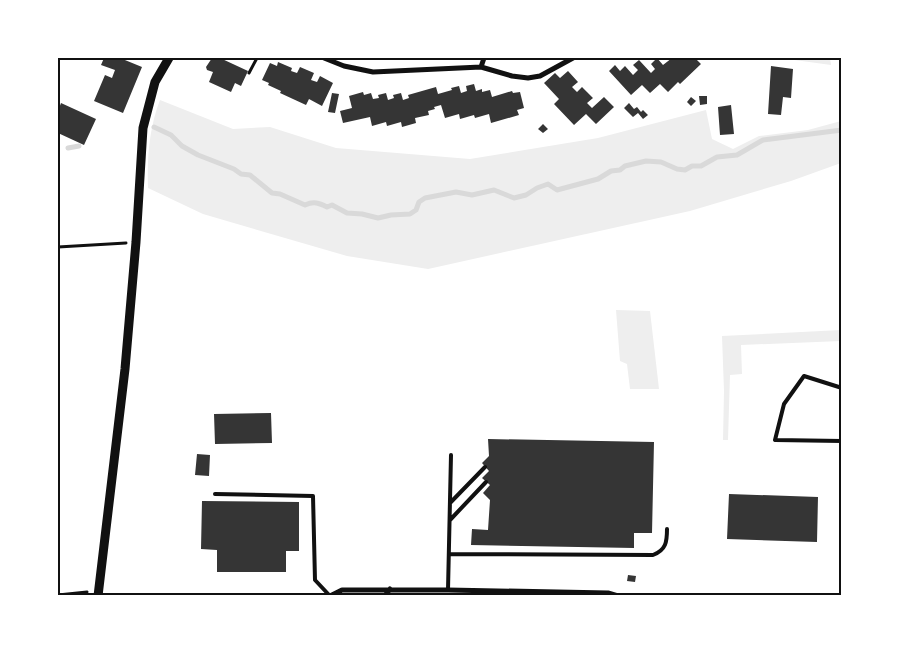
<svg xmlns="http://www.w3.org/2000/svg" width="899" height="653" font-family="Commissioner,sans-serif">
<style>
.green{fill:#eee}
.lines{fill:none;stroke-linecap:round;stroke-linejoin:round}
.stream{stroke:#d9d9d9;stroke-width:5}
.building{fill:#353535}
.path{stroke:#111;stroke-width:3}
.service{stroke:#111;stroke-width:4}
.minor{stroke:#111;stroke-width:5}
.tertiary{stroke:#111;stroke-width:9}
.neatline{fill:none;stroke:#111;stroke-width:2}
</style>
<rect width="100%" height="100%" fill="#fff"/>
<path class="green" d="M 780,58 L 830,58 L 831,65 Z
M 160,100 L 233,129 L 270,127 L 336,148 L 470,159 L 598,138 L 706,110 L 712,139 L 733,149 L 759,136 L 808,130 L 841,121 L 841,163 L 791,181 L 690,211 L 428,269 L 347,256 L 203,214 L 148,188 C 147,158 149,128 160,100 Z
M 616,310 L 650,311 L 659,389 L 630,389 L 627,364 L 620,361 Z
M 841,330 L 841,341 L 741,345 L 742,374 L 730,375 L 728,440 L 723,440 L 724,391 L 722,336 Z"/>
<g class="lines">
<path class="stream" d="M 154,127 L 171,135 L 182,146 L 198,155 L 234,169 L 241,174 L 250,175 L 272,193 L 280,194 L 305,205 C 314,201 319,203 327,207 L 332,205 L 347,213 L 362,214 L 378,218 L 391,215 L 410,214 L 416,210 L 419,202 L 425,198 L 456,192 L 472,195 L 494,190 L 514,198 L 526,195 L 537,188 L 548,184 L 557,190 L 598,179 L 611,171 L 620,170 L 625,166 L 646,161 L 661,162 L 677,169 L 685,170 L 692,166 L 701,166 L 717,157 L 737,155 L 763,140 L 842,130
M 68,148 L 79,146"/>
</g>
<path class="building" d="M 104,58 L 120,58 L 142,67 L 123,113 L 94,101 L 105,75 L 112,78 L 115,70 L 101,65 Z
M 212,58 L 220,58 L 248,71 L 241,86 L 235,83 L 231,92 L 209,82 L 213,72 L 207,70 L 206,67 Z
M 657,58 L 663,65 L 672,58 L 676,58 L 678,60 L 681,58 L 695,58 L 701,64 L 680,84 L 678,82 L 668,92 L 660,84 L 650,93 L 642,85 L 631,95 L 609,71 L 615,65 L 620,71 L 625,66 L 633,75 L 638,70 L 633,65 L 639,60 L 651,73 L 655,69 L 651,64 Z
M 278,62 L 292,68 L 291,71 L 297,73 L 300,67 L 314,73 L 311,80 L 317,82 L 320,76 L 333,83 L 322,106 L 309,99 L 306,105 L 280,93 L 281,91 L 268,85 L 269,83 L 262,80 L 270,63 L 277,66 Z
M 771,66 L 793,69 L 791,98 L 783,97 L 781,115 L 768,114 Z
M 568,71 L 578,82 L 572,87 L 577,92 L 582,87 L 593,98 L 587,103 L 592,108 L 604,97 L 614,107 L 596,124 L 586,114 L 574,125 L 554,104 L 559,99 L 544,83 L 555,73 L 560,78 Z
M 474,84 L 476,91 L 482,89 L 482,92 L 490,90 L 492,97 L 512,91 L 513,93 L 520,92 L 524,108 L 517,110 L 519,115 L 491,123 L 489,114 L 475,118 L 474,115 L 460,119 L 459,114 L 445,118 L 441,105 L 434,107 L 435,109 L 428,111 L 429,115 L 415,118 L 416,123 L 402,127 L 401,122 L 387,126 L 386,122 L 372,126 L 370,117 L 343,123 L 340,111 L 352,108 L 349,96 L 363,92 L 364,95 L 371,93 L 373,99 L 379,98 L 378,95 L 386,93 L 388,100 L 394,98 L 393,95 L 401,93 L 403,100 L 409,98 L 408,95 L 436,87 L 438,94 L 452,90 L 451,88 L 459,86 L 461,93 L 467,91 L 466,86 Z
M 332,93 L 339,94 L 335,113 L 328,112 Z
M 699,96 L 707,96 L 707,104 L 700,105 Z
M 691,97 L 696,101 L 691,106 L 687,102 Z
M 61,103 L 96,119 L 84,145 L 58,133 L 58,111 Z
M 629,103 L 634,109 L 637,107 L 641,112 L 643,110 L 648,115 L 643,119 L 638,113 L 633,117 L 624,108 Z
M 731,105 L 734,134 L 720,135 L 718,107 Z
M 543,124 L 548,129 L 543,133 L 538,129 Z
M 271,413 L 272,443 L 215,444 L 214,414 Z
M 488,439 L 654,442 L 652,533 L 634,533 L 634,548 L 471,545 L 472,529 L 488,530 L 490,500 L 483,493 L 490,485 L 482,478 L 489,471 L 482,463 L 489,456 Z
M 197,454 L 210,455 L 209,476 L 195,475 Z
M 729,494 L 818,497 L 817,542 L 727,539 Z
M 202,501 L 299,502 L 299,551 L 286,551 L 286,572 L 217,572 L 217,550 L 201,549 Z
M 628,575 L 636,576 L 635,582 L 627,581 Z"/>
<g class="lines">
<path class="path" d="M 249,73 L 257,58
M 58,247 L 126,243
M 58,595 L 87,592"/>
<path class="service" d="M 842,388 L 804,376 L 784,404 L 775,440 L 842,441
M 215,494 L 313,496 L 315,580 L 330,596
M 450,503 L 485,467
M 450,520 L 486,482
M 449,554 L 653,555 C 666,550 667,542 667,529
M 448,590 L 451,455"/>
<path class="minor" d="M 324,58 L 344,66 L 373,72 L 481,67 L 512,76 L 528,78 L 540,76 L 573,58
M 481,67 L 484,58
M 330,596 L 342,590 L 448,590 L 608,593 L 618,596
M 385,596 L 390,589"/>
<path class="tertiary" d="M 98,596 L 125,369 L 136,242 L 143,128 L 155,82 L 169,58"/>
</g>
<rect width="899" height="653" fill="none" stroke="#ffffff" stroke-width="118"/>
<rect x="59" y="59" width="781" height="535" class="neatline"/>
</svg>
